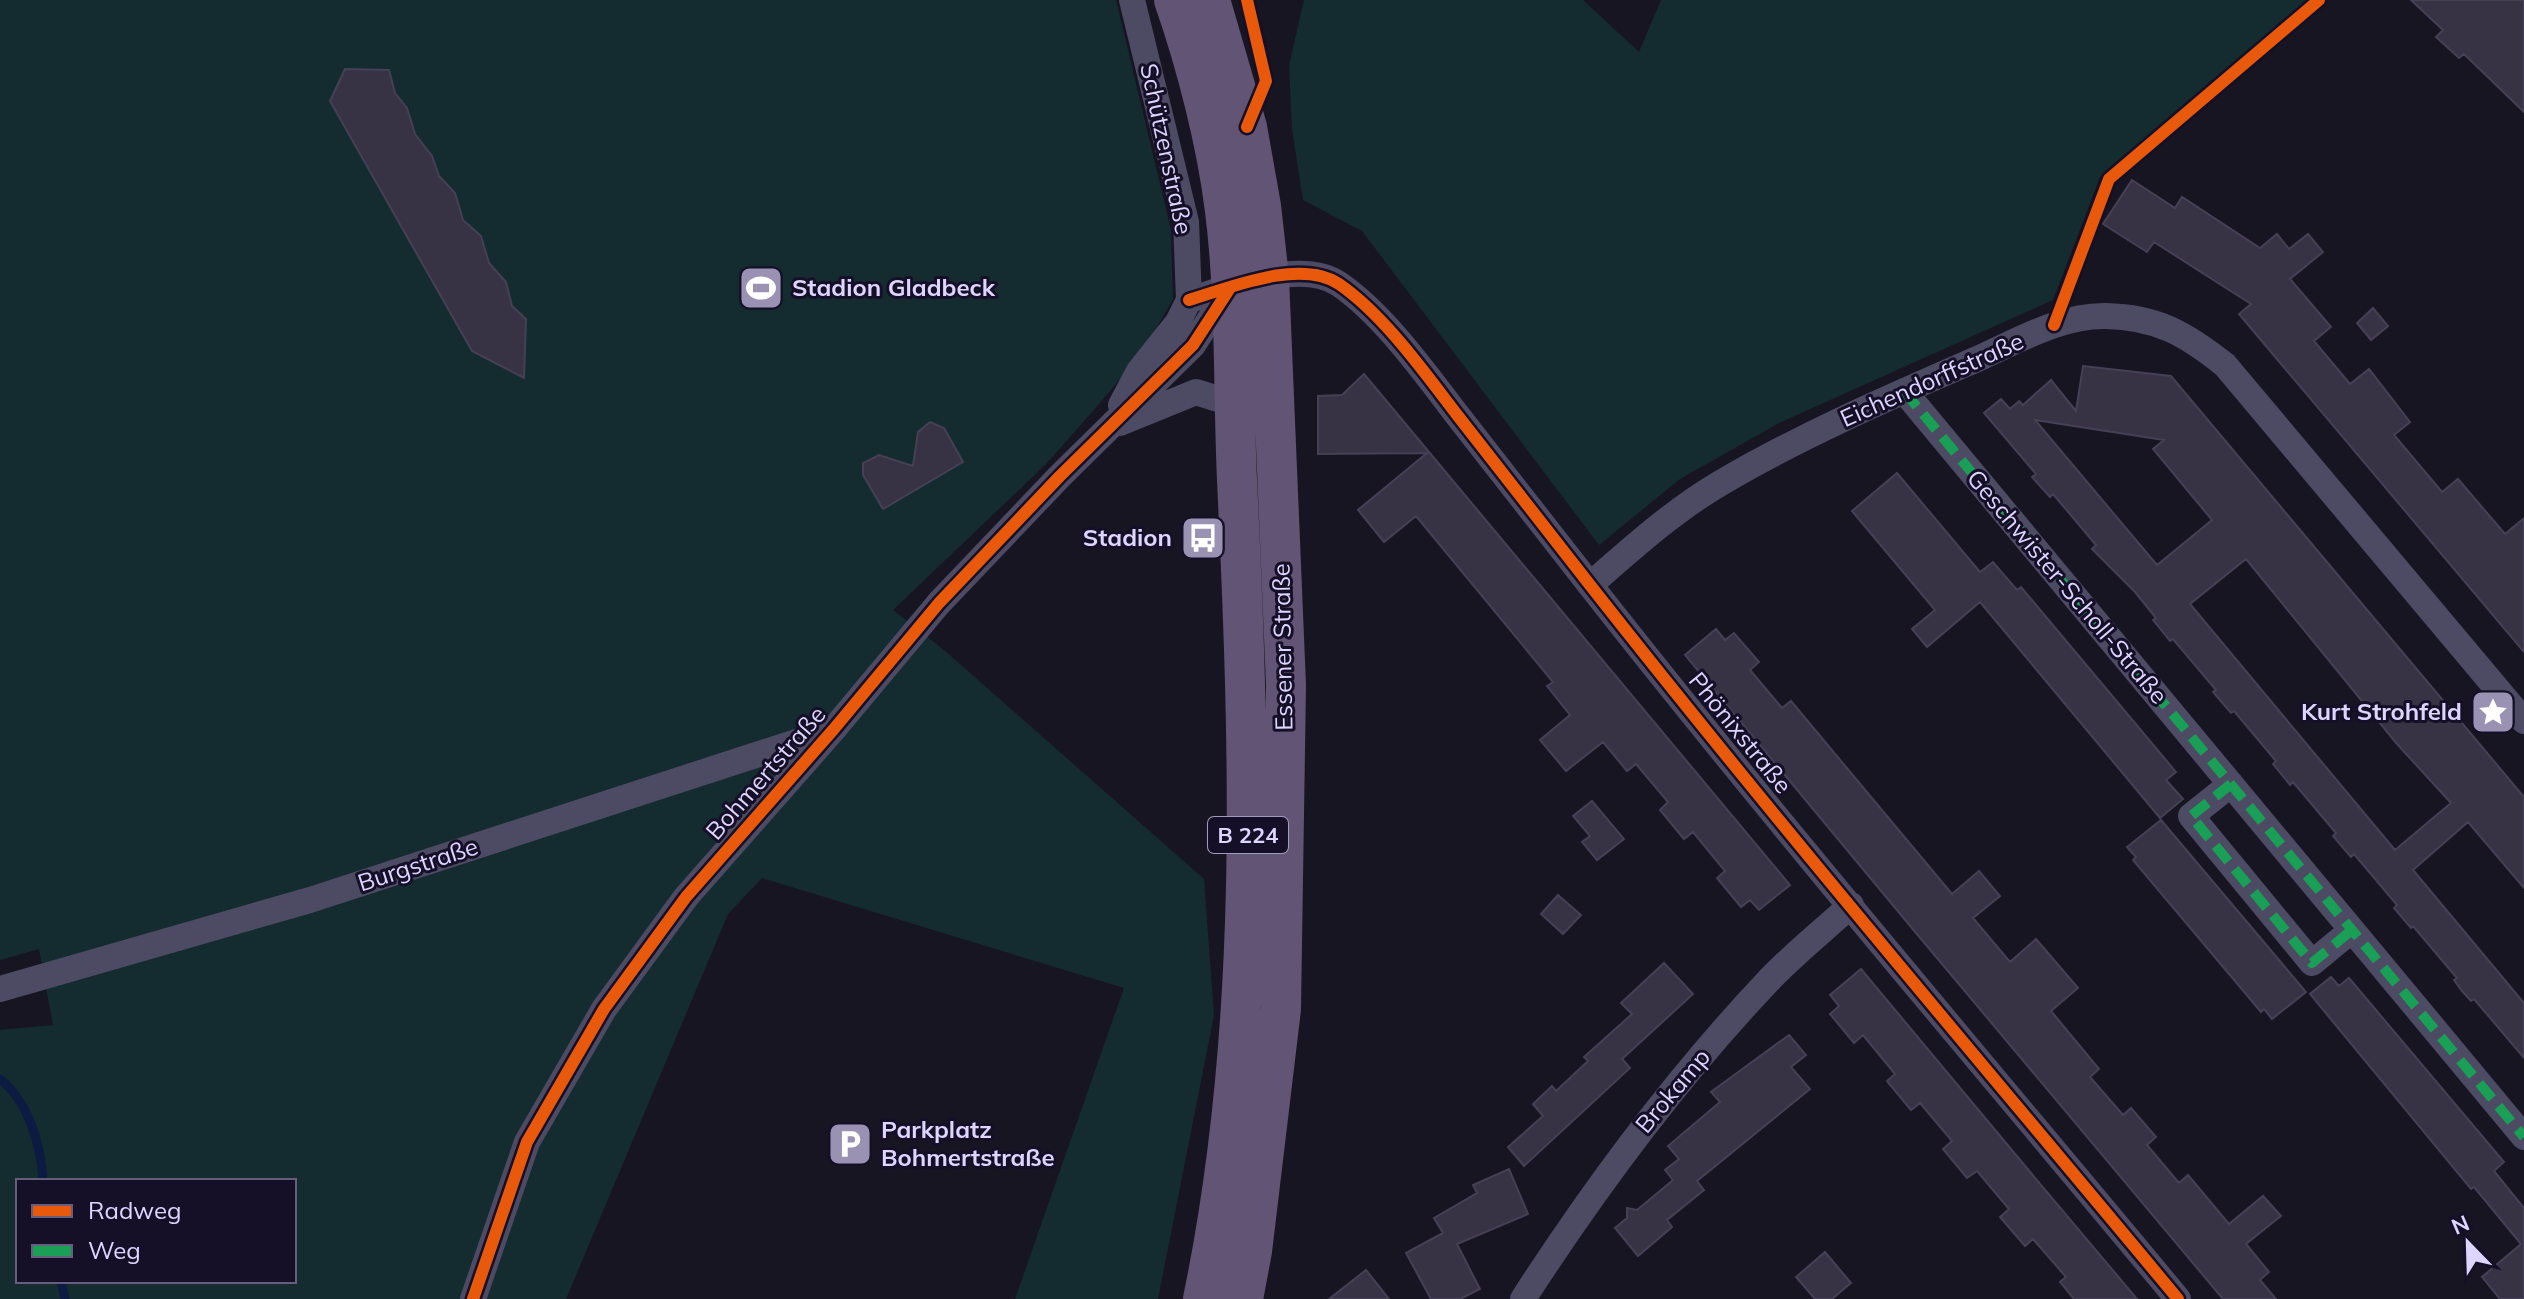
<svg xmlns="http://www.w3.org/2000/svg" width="2524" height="1299" font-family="Mulish,sans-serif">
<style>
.green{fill:#142c2f;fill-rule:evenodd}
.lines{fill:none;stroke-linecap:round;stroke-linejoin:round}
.stream{stroke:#0b1b42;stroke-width:9}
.building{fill:#373344;stroke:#454055;stroke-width:2;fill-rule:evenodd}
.minor{stroke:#4d4a63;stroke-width:26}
.primary{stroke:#625474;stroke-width:40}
.quiet{stroke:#1a9f57;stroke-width:10;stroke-dasharray:20 10;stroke-linecap:butt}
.cycleway-casing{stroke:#151027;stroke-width:17}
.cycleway{stroke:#e8590c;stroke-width:12}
.labels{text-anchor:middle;stroke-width:6;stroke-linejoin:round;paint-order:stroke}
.shield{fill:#151027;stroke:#a29bbe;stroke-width:2}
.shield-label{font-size:22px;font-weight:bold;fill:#ded6ff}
.street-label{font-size:24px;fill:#ded6ff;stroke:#151027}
.poi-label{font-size:24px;font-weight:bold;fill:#ded6ff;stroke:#151027;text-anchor:start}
</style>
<rect width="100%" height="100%" fill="#181522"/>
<path class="green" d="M 0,0 L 1116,0 L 1171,230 L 1173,299 L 1142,353 L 1093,411 L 1046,464 L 893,610 L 944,650 L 1204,879 L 1214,1015 L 1158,1299 L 1015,1299 L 1124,988 L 762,878 L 728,914 L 566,1299 L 0,1299 L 0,1030 L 53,1025 L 39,949 L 0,960 ZM 18,1181 L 294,1181 L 294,1281 L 18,1281 Z
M 1304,0 L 1583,0 L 1639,52 L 1661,0 L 2312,0 L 2100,177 L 2053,300 L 1779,423 L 1680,479 L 1599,545 L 1362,231 L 1303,200 L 1292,129 L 1289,66 Z"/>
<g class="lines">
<path class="stream" d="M 0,1079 C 29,1102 41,1146 43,1181
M 61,1281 L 65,1299"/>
</g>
<path class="building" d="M 2411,0 L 2524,0 L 2524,112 L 2464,54 L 2459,58 L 2436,37 L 2443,30 Z
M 345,69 L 389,70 L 395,93 L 407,108 L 415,134 L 432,156 L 439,176 L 455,193 L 463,220 L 481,236 L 489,263 L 506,282 L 512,306 L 526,319 L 524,378 L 472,351 L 330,101 Z
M 2132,180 L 2175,208 L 2182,197 L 2260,248 L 2277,234 L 2289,249 L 2308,234 L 2323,252 L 2290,279 L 2331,327 L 2314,341 L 2350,384 L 2369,369 L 2410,422 L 2394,435 L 2442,492 L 2458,479 L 2505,534 L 2524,518 L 2524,652 L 2239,314 L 2251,304 L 2154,242 L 2147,252 L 2103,224 Z
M 2373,308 L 2388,326 L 2371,340 L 2357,323 Z
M 2083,366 L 2171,376 L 2524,797 L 2524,888 L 2468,822 L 2413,870 L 2524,1003 L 2524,1058 L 2474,999 L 2471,1001 L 2462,991 L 2454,980 L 2457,978 L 2413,926 L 2411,928 L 2394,908 L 2397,905 L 2354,854 L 2351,857 L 2333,836 L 2336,833 L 2293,782 L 2290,785 L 2282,775 L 2273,764 L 2276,761 L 2234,711 L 2231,713 L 2213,692 L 2216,690 L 2173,639 L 2170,641 L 2162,631 L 2153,620 L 2156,618 L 2135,592 L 2092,549 L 2096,545 L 2053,494 L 2050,497 L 2032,477 L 2036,474 L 1984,413 L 2001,399 L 2010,409 L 2019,401 L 2023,405 L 2051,380 L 2076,411 ZM 2035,420 L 2164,440 L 2153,449 L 2212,520 L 2157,565 ZM 2246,559 L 2397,744 L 2451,803 L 2395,850 L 2190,604 Z
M 1364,374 L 1790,885 L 1759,910 L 1750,900 L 1741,907 L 1717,878 L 1725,871 L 1693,832 L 1684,839 L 1660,810 L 1668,802 L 1636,764 L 1627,771 L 1603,742 L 1566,771 L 1540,740 L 1570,715 L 1547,686 L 1553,682 L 1416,516 L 1384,542 L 1358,510 L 1427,453 L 1318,454 L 1318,396 L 1342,395 Z
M 930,422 L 944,428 L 963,462 L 883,509 L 863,475 L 863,463 L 879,455 L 913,466 L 918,432 Z
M 1897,473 L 1980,572 L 1993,562 L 2017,590 L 2021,587 L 2176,772 L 2166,780 L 2183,799 L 2160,818 L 1980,602 L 1927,647 L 1912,629 L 1935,610 L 1852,511 Z
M 1716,629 L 1725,640 L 1734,633 L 1759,662 L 1750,670 L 1782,708 L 1791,701 L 1952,894 L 1979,871 L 2000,896 L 1973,918 L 2010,962 L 2036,939 L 2078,988 L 2051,1011 L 2099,1069 L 2090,1077 L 2123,1115 L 2131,1108 L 2156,1137 L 2147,1145 L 2179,1183 L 2188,1175 L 2229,1224 L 2263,1196 L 2281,1216 L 2246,1244 L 2269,1272 L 2260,1280 L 2276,1299 L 2223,1299 L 1911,927 L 1685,655 Z
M 1592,801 L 1624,839 L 1597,860 L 1582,842 L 1590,836 L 1573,816 Z
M 2161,820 L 2306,992 L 2272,1019 L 2264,1009 L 2261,1012 L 2133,860 L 2136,857 L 2127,847 Z
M 1558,895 L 1581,915 L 1563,934 L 1541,914 Z
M 1664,963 L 1693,994 L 1622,1059 L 1630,1068 L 1524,1166 L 1508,1147 L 1543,1116 L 1533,1104 L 1552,1086 L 1556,1091 L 1588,1061 L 1584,1057 L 1632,1014 L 1621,1003 Z
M 1861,969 L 2031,1173 L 2137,1299 L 2074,1299 L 2060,1282 L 2066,1277 L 2033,1239 L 2025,1246 L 2000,1217 L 2009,1209 L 1977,1171 L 1967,1178 L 1943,1149 L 1952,1141 L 1920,1103 L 1911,1110 L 1887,1081 L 1895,1074 L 1863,1035 L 1854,1043 L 1830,1014 L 1839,1006 L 1830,995 Z
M 2331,977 L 2339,986 L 2349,978 L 2504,1162 L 2494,1171 L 2524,1208 L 2524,1299 L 2500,1299 L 2482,1277 L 2521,1244 L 2474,1187 L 2471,1189 L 2310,994 Z
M 1789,1035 L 1806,1055 L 1791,1067 L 1810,1089 L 1697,1181 L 1704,1190 L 1667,1220 L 1672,1227 L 1638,1256 L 1615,1228 L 1627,1218 L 1627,1208 L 1637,1210 L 1673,1180 L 1665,1170 L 1679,1159 L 1668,1146 L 1720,1102 L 1711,1092 Z
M 1509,1169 L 1528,1214 L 1457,1244 L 1480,1289 L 1460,1299 L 1431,1299 L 1406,1253 L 1443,1233 L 1434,1218 L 1477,1193 L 1473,1185 Z
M 1825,1252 L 1851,1283 L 1832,1299 L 1815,1299 L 1796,1277 Z
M 1366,1270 L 1389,1299 L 1329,1299 Z"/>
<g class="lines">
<path class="minor" d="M 1189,300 C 1229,288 1300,258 1339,284 C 1384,315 1425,373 1458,416 C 1502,472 1546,528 1590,585 C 1780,827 1981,1062 2178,1299
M 1904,391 L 2524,1137
M 1121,405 L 1139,371 L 1178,322 L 1189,300 L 1186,222 L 1132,0
M 1120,423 L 1196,392 L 1234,404
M 1590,585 C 1631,549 1672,512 1719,484 C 1800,436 1888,398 1975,360 C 2016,342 2060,315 2106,316 C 2157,317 2186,334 2225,365 L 2524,721
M 2231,784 L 2191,816 L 2312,963 L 2352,930
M 0,989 L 310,900 L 833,730
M 473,1299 L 527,1142 L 604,1009 L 686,897 L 833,730 L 939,603 L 1060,476 L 1193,345 L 1230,288
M 1523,1299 C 1596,1186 1676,1078 1770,979 C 1795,953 1824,930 1851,905"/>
<path class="primary" d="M 1174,0 C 1196,63 1217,144 1225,211 C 1236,297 1233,393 1237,480 C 1250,753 1259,1029 1203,1299
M 1210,0 L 1247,127 L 1261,206 L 1269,277 L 1286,685 L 1281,1009 L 1252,1251 L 1243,1299"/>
<path class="quiet" d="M 1904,391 L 2524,1137
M 2231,784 L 2191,816 L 2312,963 L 2352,930"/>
<g class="cycleway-casing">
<path id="cycleway" d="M 1247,127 L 1266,81 L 1247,0
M 1189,300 C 1229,288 1300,258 1339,284 C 1384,315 1425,373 1458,416 C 1502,472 1546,528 1590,585 C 1780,827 1981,1062 2178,1299
M 2054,325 L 2109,179 L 2319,0
M 473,1299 L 527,1142 L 604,1009 L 686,897 L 833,730 L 939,603 L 1060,476 L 1193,345 L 1230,288"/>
</g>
<use href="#cycleway" class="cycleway"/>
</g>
<defs>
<g id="stadium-square" transform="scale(2.3)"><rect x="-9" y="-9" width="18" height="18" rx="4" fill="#9992b2" stroke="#151027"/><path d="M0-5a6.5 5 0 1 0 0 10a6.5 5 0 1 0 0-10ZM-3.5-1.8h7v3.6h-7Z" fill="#fff"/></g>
<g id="bus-square" transform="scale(2.3)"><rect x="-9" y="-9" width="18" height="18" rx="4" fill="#9992b2" stroke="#151027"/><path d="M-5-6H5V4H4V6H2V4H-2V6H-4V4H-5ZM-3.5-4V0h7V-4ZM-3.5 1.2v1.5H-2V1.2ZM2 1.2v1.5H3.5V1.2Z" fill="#fff"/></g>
<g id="sight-square" transform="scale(2.3)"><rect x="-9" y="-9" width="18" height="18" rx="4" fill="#9992b2" stroke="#151027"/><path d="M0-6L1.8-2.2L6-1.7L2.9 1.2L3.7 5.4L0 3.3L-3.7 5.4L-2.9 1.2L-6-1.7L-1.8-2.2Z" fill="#fff"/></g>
<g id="parking-square" transform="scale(2.3)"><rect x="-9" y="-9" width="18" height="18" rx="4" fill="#9992b2" stroke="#151027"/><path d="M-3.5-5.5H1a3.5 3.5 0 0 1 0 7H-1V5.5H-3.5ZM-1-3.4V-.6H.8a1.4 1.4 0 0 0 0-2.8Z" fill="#fff"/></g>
</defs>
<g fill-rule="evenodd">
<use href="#stadium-square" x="761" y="288"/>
<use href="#bus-square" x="1203" y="538"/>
<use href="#sight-square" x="2493" y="712"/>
<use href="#parking-square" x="850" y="1144"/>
</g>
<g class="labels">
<rect class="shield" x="1208" y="817" width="80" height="36" rx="6"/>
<g class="shield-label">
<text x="1248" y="843">B 224</text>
</g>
<g class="street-label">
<text transform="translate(1166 149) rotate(78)" y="8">Schützenstraße</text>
<text transform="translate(1932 380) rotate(-24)" y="8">Eichendorffstraße</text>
<text transform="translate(2067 587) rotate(50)" y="8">Geschwister-Scholl-Straße</text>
<text transform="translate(1283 647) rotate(-91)" y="8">Essener Straße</text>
<text transform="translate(1740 733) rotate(51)" y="8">Phönixstraße</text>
<text transform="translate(766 773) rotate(-49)" y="8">Bohmertstraße</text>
<text transform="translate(418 865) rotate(-18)" y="8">Burgstraße</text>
<text transform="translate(1673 1091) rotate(-50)" y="8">Brokamp</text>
</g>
<g class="poi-label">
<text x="792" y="296">Stadion Gladbeck</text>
<text x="1172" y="546" text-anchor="end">Stadion</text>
<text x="2462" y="720" text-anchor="end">Kurt Strohfeld</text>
<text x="881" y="1138">Parkplatz<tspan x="881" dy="28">Bohmertstraße</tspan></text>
</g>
</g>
<rect x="16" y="1179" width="280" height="104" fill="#151027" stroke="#655f7d" stroke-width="2"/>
<rect x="32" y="1205" width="40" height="12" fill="#e8590c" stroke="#655f7d" stroke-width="2"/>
<text x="88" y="1219" font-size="24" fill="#ded6ff">Radweg</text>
<rect x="32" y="1245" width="40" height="12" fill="#1a9f57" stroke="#655f7d" stroke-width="2"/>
<text x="88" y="1259" font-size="24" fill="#ded6ff">Weg</text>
<g transform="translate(2468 1243) rotate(337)" stroke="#151027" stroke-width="6" paint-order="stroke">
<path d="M0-6L14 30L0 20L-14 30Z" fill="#ded6ff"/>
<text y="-12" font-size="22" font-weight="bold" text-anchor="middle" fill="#ded6ff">N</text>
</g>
</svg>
